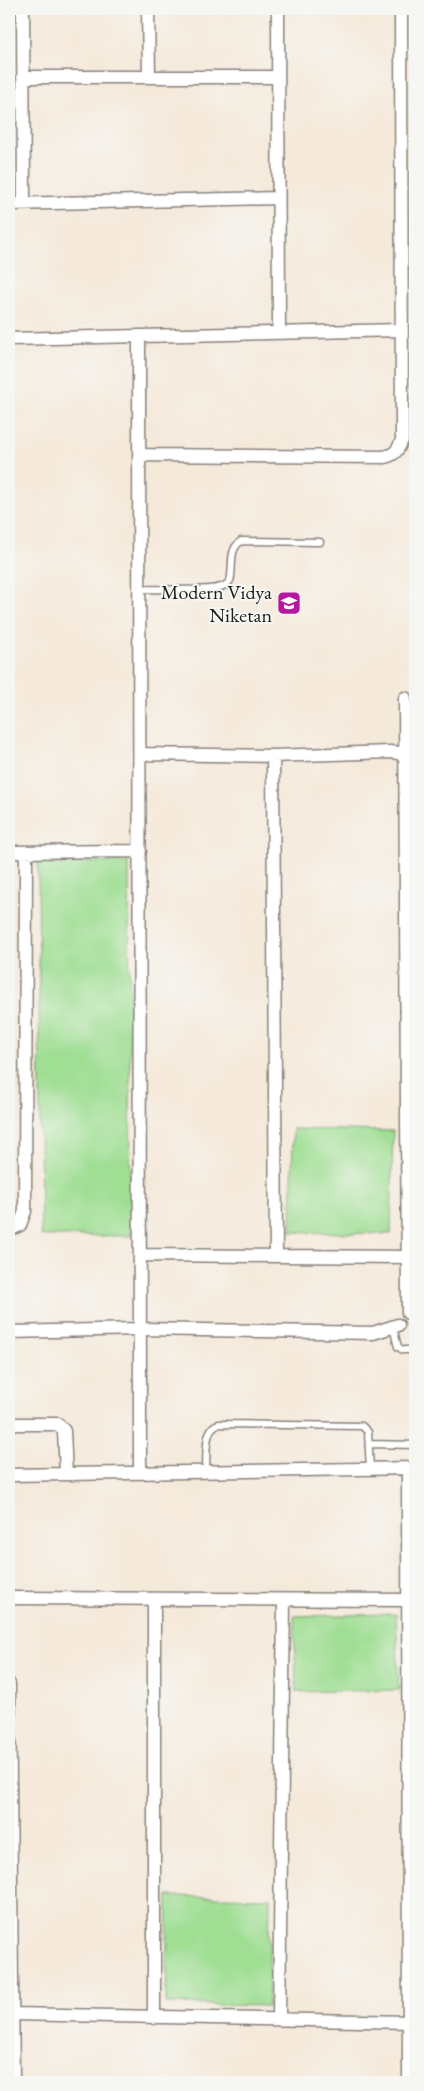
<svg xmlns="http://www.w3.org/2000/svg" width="424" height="2091" font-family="'EB Garamond',serif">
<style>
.green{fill:#9fde93;stroke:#5e7d58}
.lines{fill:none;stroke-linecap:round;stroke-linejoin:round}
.lane-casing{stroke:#88827b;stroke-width:9}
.street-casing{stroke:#88827b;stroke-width:15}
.lane{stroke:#fff;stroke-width:6}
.street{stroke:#fff;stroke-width:12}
.labels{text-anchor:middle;stroke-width:4;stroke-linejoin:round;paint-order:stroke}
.poi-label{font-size:20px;fill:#1c1c1c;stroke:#f6f6f2;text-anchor:end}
</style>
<rect width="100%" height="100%" fill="#f6f6f2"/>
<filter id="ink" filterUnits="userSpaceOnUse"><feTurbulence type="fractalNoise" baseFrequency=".02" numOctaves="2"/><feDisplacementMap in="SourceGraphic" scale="10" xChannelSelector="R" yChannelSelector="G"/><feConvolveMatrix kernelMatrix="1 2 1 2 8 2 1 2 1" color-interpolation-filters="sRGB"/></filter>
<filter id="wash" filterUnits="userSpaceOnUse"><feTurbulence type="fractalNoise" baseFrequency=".0096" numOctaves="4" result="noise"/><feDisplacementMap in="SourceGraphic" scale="20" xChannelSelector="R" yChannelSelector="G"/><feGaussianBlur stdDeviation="1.12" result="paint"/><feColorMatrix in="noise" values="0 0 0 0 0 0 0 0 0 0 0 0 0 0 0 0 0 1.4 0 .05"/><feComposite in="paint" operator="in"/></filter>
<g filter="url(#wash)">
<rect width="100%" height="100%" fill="#f5e9da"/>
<path class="green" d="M 9,9 L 11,9 L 13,192 L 9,192 Z
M 38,862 L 129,862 L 131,1236 L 41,1236 Z
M 293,1129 L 393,1131 L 391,1234 L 291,1232 Z
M 396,1614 L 399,1690 L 296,1692 L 294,1616 Z
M 168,1896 L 270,1898 L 268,2006 L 166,2004 Z"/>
</g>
<g filter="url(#ink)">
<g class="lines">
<g class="lane-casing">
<path id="lane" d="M 140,589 C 159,589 205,592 221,587 C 227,585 231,582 231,576 C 233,563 229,550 241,541 L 320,542
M 393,1327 L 398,1347 L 403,1350 L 415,1350
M 369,1444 L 415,1445
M 206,1472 C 207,1459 203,1427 219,1424 L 362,1426 L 368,1432 L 370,1469"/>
</g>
<g class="street-casing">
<path id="street" d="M 23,9 L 24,203
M 148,9 L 149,77
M 278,9 L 279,332
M 23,77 L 278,77
M 9,204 L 278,198
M 139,336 L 140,1473
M 9,339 L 402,330
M 140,455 L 384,457 C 395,455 398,450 402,440 L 401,9
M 405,698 L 408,1313
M 140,754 L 273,756 L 390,752 L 399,753 L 405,758
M 273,756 L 276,1255
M 9,852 L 140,851
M 9,1230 L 20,1225 L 25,1211 L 26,852
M 140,1255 L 408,1257
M 9,1332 L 140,1329 L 373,1333 L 398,1325
M 9,1424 L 58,1424 L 64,1431 L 66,1474
M 408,1468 L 409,2082
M 9,1475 L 415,1468
M 9,1598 L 408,1600
M 154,1599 L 154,2018
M 9,1684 L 13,2082
M 12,2014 L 409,2022
M 279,2019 L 284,1600"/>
</g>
<use href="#lane" class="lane"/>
<use href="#street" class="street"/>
</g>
</g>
<defs>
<g id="school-square" transform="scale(1.25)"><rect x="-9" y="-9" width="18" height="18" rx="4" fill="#b5179e" stroke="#f6f6f2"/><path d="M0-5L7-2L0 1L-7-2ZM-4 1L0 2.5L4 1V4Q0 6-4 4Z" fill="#fff"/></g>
</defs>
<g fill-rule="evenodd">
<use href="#school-square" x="289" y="603"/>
</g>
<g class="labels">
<g class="poi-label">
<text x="272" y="599">Modern Vidya<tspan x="272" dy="23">Niketan</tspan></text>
</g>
</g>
<rect width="424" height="2091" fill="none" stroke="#f6f6f2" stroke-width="30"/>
</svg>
